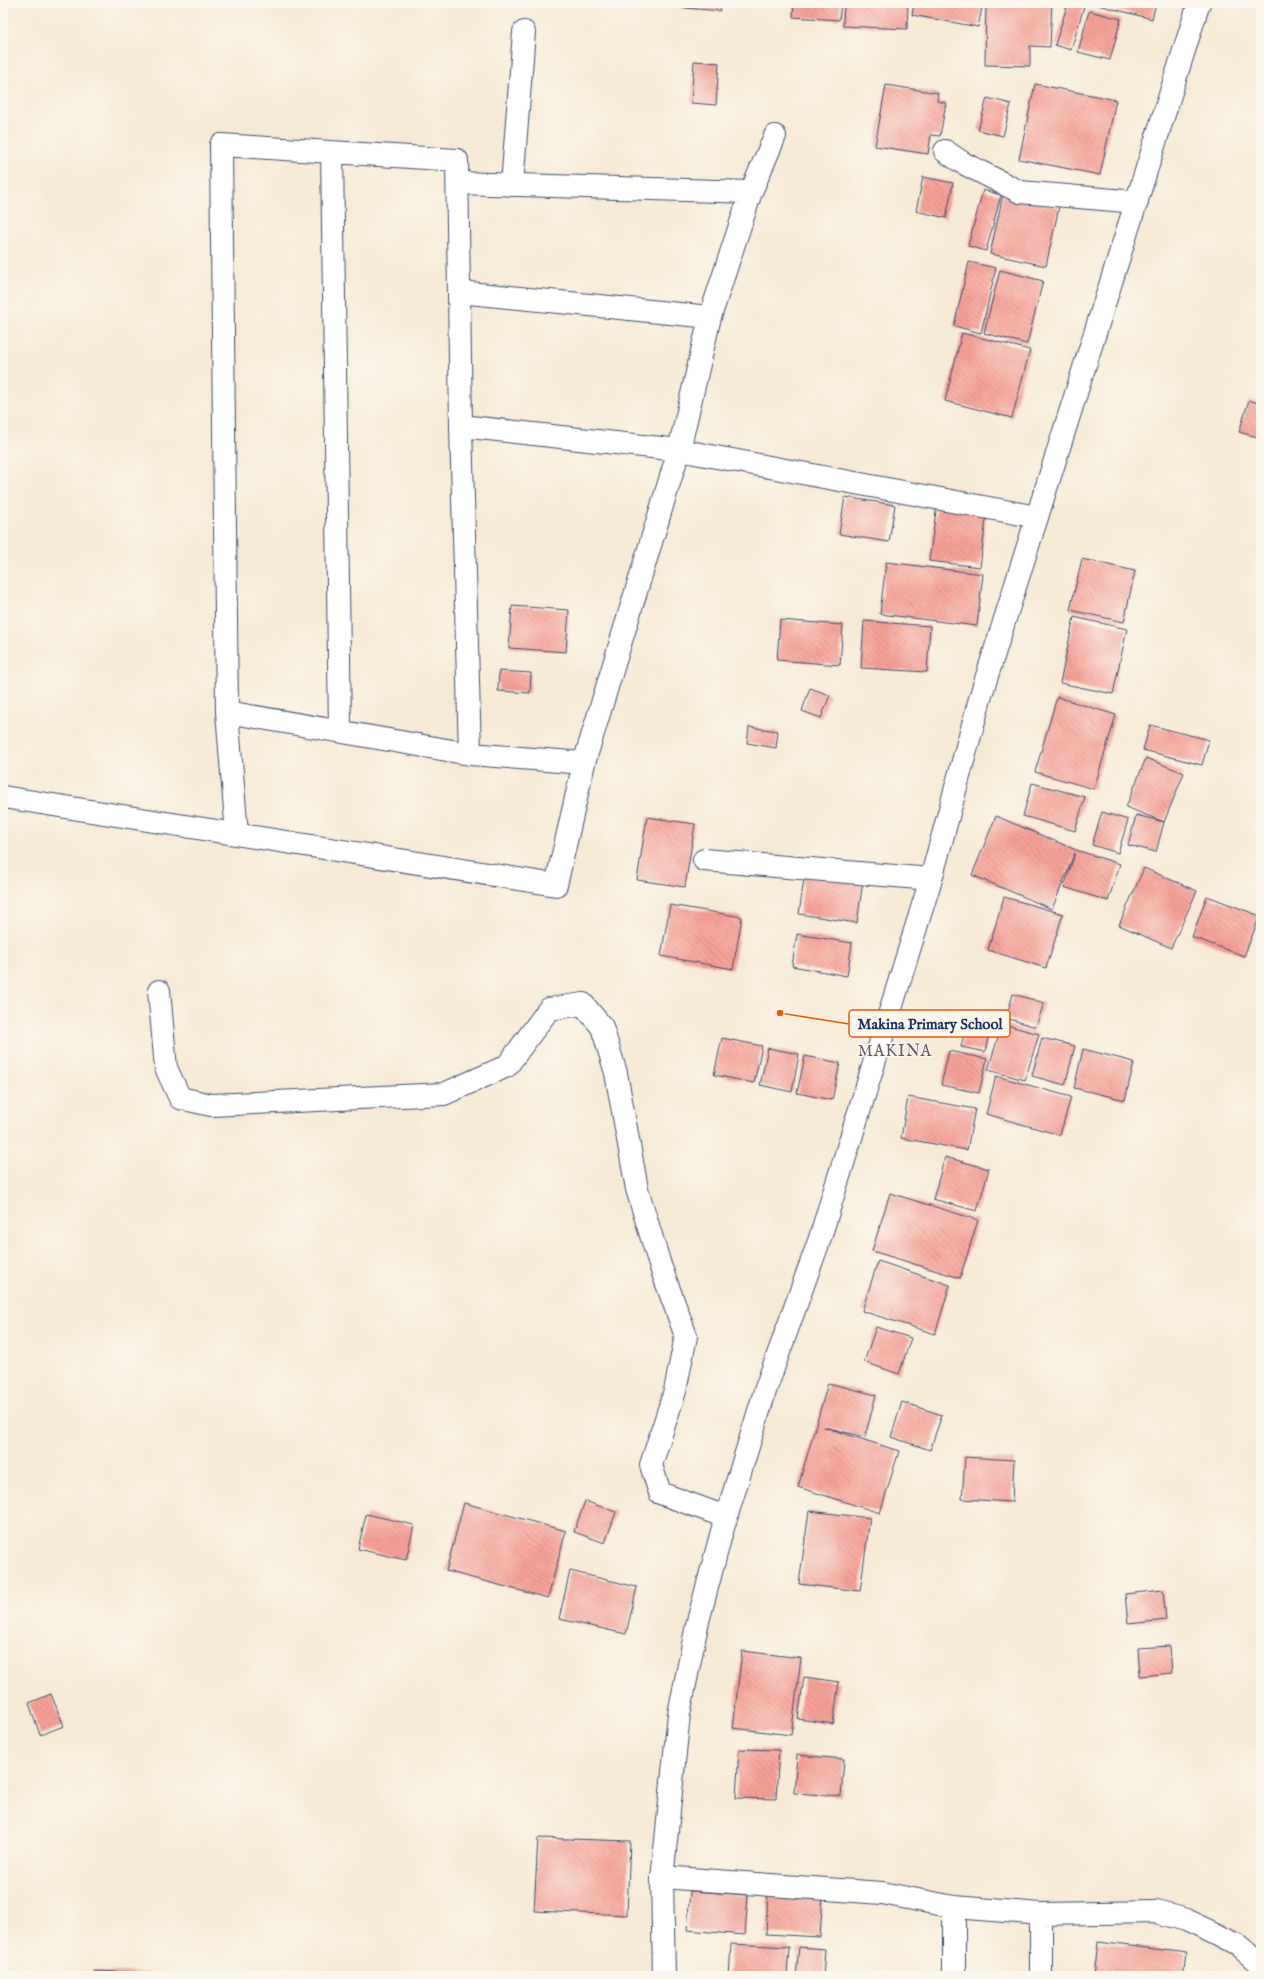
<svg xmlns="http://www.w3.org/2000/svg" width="1264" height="1979" font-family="'IM FELL English',serif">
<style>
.building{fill:url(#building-back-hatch)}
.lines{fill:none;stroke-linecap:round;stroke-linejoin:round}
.minor-casing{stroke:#3c4b70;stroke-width:24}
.major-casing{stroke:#3c4b70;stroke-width:24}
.minor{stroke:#fff;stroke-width:22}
.major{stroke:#fff;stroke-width:22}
.labels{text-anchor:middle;stroke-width:3;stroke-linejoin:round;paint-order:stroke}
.quarter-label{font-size:16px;letter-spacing:1px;fill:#685772;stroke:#fbf7ec}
.leader{fill:none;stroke:#e8590c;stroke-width:1.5}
.callout-dot{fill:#e8590c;stroke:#fbf7ec;stroke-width:1.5}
.callout{fill:#fbf7ec;stroke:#e8590c;stroke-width:1.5}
.callout-label{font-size:15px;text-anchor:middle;font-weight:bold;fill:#1b2f5e}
</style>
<defs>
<pattern id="building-back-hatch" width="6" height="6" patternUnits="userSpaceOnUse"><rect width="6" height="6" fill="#f7a297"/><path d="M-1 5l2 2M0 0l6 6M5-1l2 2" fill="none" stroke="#c7847e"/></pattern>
</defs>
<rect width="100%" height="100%" fill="#fbf7ec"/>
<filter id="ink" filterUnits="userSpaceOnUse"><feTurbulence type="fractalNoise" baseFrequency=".025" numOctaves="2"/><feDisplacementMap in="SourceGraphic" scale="8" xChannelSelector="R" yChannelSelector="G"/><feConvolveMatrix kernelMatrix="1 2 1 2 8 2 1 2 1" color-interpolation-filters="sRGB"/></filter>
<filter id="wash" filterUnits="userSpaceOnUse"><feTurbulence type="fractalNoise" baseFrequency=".012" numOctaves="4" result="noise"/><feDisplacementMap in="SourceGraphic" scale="16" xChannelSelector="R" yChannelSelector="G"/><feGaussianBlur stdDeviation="0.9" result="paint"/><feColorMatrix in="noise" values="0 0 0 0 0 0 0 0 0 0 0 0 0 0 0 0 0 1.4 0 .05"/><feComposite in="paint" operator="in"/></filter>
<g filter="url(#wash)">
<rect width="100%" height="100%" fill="#f7ead5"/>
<g id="blocks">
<path class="building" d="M 652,3 L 721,3 L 720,11 L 652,5 Z
M 763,3 L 788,3 L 788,5 L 763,4 Z
M 794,3 L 841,3 L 839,20 L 793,17 Z
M 844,3 L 908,3 L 907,29 L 843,26 Z
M 914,3 L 983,3 L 978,27 L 912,15 Z
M 986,3 L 1052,3 L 1050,47 L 1030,46 L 1030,66 L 985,65 Z
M 1068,3 L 1085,3 L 1071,50 L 1055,45 Z
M 1098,3 L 1156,3 L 1152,19 L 1098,5 Z
M 1089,11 L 1121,19 L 1110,60 L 1078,52 Z
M 694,61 L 719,63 L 716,105 L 691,103 Z
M 1035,84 L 1116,100 L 1100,175 L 1019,159 Z
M 886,85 L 938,93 L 937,101 L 946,103 L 940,136 L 931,135 L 928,154 L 875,146 Z
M 987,98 L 1011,104 L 1003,136 L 978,130 Z
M 923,177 L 953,183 L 946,218 L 916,211 Z
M 983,190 L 1001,195 L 986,251 L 968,246 Z
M 1003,195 L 1059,207 L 1046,266 L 990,254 Z
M 969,262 L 996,268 L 981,333 L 954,326 Z
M 1000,270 L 1043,281 L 1027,344 L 984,333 Z
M 962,333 L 1030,350 L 1012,418 L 945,401 Z
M 1249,400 L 1261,404 L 1261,438 L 1239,432 Z
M 845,497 L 895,505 L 889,542 L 839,534 Z
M 937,504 L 987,511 L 980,567 L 929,561 Z
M 1082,559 L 1135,571 L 1124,622 L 1070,610 Z
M 886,562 L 983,574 L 977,626 L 880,614 Z
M 512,606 L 569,610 L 566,652 L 509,648 Z
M 1074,617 L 1127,629 L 1113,694 L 1060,683 Z
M 780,620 L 843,625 L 840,665 L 777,660 Z
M 864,621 L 930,626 L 927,672 L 861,668 Z
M 499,671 L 531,673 L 530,693 L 498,691 Z
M 810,688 L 830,695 L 821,718 L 802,711 Z
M 1057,697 L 1116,715 L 1094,789 L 1035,772 Z
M 1150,725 L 1209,740 L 1202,765 L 1143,750 Z
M 749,727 L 778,731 L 776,748 L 747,743 Z
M 1146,758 L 1184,773 L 1164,822 L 1156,852 L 1128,845 L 1136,815 L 1164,822 L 1126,807 Z
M 1032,783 L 1085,797 L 1075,831 L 1023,816 Z
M 1102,812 L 1128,820 L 1118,853 L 1092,845 Z
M 996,816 L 1076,850 L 1120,864 L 1108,901 L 1064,887 L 1075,853 L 1052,909 L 972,875 Z
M 647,817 L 695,824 L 685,887 L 637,880 Z
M 1144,868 L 1197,891 L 1171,948 L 1119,925 Z
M 805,872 L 863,881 L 857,923 L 799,914 Z
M 1207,896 L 1260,916 L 1244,956 L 1192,937 Z
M 1004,897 L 1063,914 L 1046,968 L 988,950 Z
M 670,905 L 742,917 L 733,969 L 661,956 Z
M 797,934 L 852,943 L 847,976 L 792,966 Z
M 1013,994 L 1044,1003 L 1036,1027 L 1006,1018 Z
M 968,1016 L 992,1020 L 985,1052 L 961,1047 Z
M 1002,1024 L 1039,1034 L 1025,1080 L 988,1070 Z
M 722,1038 L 762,1046 L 754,1083 L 714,1075 Z
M 1042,1038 L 1075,1046 L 1065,1085 L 1032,1076 Z
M 768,1048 L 799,1054 L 792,1092 L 760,1085 Z
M 1083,1049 L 1134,1062 L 1125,1100 L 1074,1088 Z
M 949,1051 L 987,1059 L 979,1093 L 941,1085 Z
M 805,1056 L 840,1063 L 832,1100 L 797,1093 Z
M 996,1076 L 1071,1097 L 1060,1135 L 986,1114 Z
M 908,1097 L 975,1109 L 967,1150 L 901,1138 Z
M 945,1157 L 989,1169 L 977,1211 L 933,1199 Z
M 890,1193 L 978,1220 L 960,1278 L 872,1251 Z
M 878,1261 L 950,1285 L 935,1334 L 862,1311 Z
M 876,1327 L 911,1338 L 899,1374 L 864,1362 Z
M 828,1383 L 876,1395 L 865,1437 L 824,1427 L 899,1451 L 880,1513 L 798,1487 Z
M 902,1402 L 942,1415 L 930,1450 L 891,1437 Z
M 965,1457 L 1014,1460 L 1012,1502 L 962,1499 Z
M 585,1501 L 616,1512 L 605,1543 L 574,1532 Z
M 464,1503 L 566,1531 L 548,1598 L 446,1571 Z
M 809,1511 L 870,1518 L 860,1591 L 799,1584 Z
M 366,1514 L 414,1525 L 406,1560 L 358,1549 Z
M 570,1571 L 637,1587 L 626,1634 L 559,1619 Z
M 1163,1590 L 1166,1620 L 1128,1624 L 1125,1594 Z
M 1170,1646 L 1172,1673 L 1140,1676 L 1138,1648 Z
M 742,1651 L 801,1658 L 791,1735 L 733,1728 Z
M 804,1677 L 839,1682 L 833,1724 L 798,1719 Z
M 51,1694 L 64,1726 L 40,1735 L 29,1703 Z
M 739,1749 L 779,1750 L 776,1799 L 736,1798 Z
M 797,1755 L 844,1759 L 841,1796 L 794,1793 Z
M 538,1838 L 630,1841 L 627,1915 L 534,1911 Z
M 768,1890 L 823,1894 L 820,1937 L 766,1934 Z
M 690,1891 L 748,1895 L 745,1935 L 687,1930 Z
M 1098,1942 L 1186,1953 L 1183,1976 L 1094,1976 Z
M 731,1944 L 789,1947 L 787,1976 L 729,1976 Z
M 799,1947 L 825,1949 L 823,1976 L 796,1976 Z
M 94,1971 L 152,1973 L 152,1976 L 93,1976 Z"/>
</g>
</g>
<g filter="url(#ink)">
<use href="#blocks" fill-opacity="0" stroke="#3c4b70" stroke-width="1"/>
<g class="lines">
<g class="minor-casing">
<path id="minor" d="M 221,145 L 457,160 L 461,426 L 470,754 L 227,712 Z
M 945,151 L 963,163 L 1020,192 L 1137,202
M 332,152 L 340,731
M 458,183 L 751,192 L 710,317 L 679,450 L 584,763 L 470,754
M 512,185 L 524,32
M 751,192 L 775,136
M 459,292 L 710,317
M 461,426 L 679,450 L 1037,517
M 227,712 L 237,834
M 3,797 L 556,885 L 584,763
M 704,860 L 931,879
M 159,991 L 166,1068 L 180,1098 L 211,1105 L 444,1094 L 507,1066 L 549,1009 L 583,1004 L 602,1027 L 616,1073 L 637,1189 L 660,1265 L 686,1336 L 675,1391 L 651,1465 L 660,1493 L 726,1517
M 662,1877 L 882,1893 L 954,1907 L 1041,1914 L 1156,1912 L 1186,1920 L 1214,1933 L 1239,1946 L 1261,1965
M 1041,1914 L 1041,1976
M 954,1976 L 954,1907"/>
</g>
<g class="major-casing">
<path id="major" d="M 664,1976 L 662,1879 L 679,1714 L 697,1625 L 722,1531 L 766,1388 L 819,1241 L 931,879 L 981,695 L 1199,3"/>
</g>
<use href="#minor" class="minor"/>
<use href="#major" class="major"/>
</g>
</g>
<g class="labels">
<g class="quarter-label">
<text x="895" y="1056">MAKINA</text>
</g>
</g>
<path class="leader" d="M780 1013L849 1024"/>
<circle class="callout-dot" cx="780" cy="1013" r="4"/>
<rect class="callout" x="849" y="1010" width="161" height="27" rx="4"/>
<g class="callout-label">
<text x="930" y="1029">Makina Primary School</text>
</g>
<rect width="1264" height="1979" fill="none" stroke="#fbf7ec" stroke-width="16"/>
</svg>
